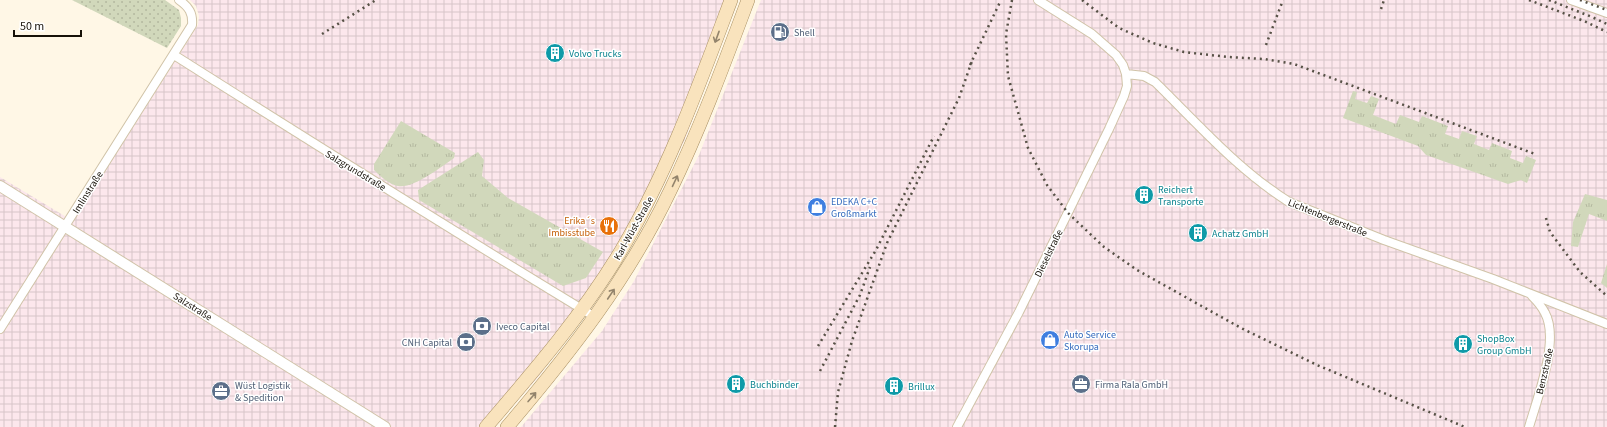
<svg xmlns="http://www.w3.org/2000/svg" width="1607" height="427" font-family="'Source Sans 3',sans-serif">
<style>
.industrial{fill:url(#industrial-grid)}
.grass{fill:url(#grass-tufts)}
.garden{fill:url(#garden-dots)}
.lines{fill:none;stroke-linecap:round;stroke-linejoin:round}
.minor-casing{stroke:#d0c3a8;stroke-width:10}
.tertiary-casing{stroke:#d0c3a8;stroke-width:12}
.primary-casing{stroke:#a78e61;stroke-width:14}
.minor{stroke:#fff;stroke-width:8}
.tertiary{stroke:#fff;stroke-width:10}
.primary{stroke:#f9e3bd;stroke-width:13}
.rail{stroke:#575146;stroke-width:2.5;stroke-dasharray:2 4;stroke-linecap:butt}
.oneway{stroke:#93846c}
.labels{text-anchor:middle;stroke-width:3;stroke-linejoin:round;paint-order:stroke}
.service-label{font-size:10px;fill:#4e5e75;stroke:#fff;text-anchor:start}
.culture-label{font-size:10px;fill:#0d838f;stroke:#fff;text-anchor:start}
.street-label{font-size:10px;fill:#161108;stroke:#fff}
.shop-label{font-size:10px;fill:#366cbe;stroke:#fff;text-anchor:start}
.food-label{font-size:10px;fill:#c56008;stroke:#fff;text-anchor:end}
</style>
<defs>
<pattern id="industrial-grid" width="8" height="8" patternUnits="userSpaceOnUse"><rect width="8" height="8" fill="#fce7ec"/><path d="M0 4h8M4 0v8" fill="none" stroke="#d7c5c9"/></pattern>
<pattern id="grass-tufts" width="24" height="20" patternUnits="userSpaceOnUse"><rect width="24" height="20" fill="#d1d8bb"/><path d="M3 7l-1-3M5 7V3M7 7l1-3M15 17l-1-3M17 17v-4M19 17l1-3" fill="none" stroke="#b3b89f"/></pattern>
<pattern id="garden-dots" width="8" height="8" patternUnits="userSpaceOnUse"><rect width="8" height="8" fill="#d1d8bb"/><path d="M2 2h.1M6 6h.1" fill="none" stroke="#b3b89f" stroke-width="1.8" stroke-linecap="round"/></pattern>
</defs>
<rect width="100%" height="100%" fill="#fff7e6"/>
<path class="industrial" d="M 190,0 L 737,0 L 685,139 L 642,227 L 601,294 L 538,377 L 494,427 L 0,427 L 0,177 L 73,221 L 198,25 L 199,16 L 196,6 Z
M 761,0 L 1607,0 L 1607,427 L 521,427 L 602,331 L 634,281 L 699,155 Z"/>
<path class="grass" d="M 1353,91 L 1357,92 L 1355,99 L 1367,103 L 1371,96 L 1379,99 L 1373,115 L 1396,124 L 1400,115 L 1419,122 L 1422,116 L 1448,126 L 1445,134 L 1459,139 L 1462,131 L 1477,136 L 1474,144 L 1489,150 L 1492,143 L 1512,151 L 1510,158 L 1523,163 L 1526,156 L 1536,160 L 1527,183 L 1521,180 L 1508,184 L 1426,155 L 1418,146 L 1343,118 Z
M 401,121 L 455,153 L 454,158 C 441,167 413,189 398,186 C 390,185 380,176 374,170 L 374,164 Z
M 478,152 L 484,160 L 482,176 L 508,198 L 603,252 L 586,278 L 563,286 L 419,200 L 418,190 Z
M 1585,194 L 1607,200 L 1607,221 L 1589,214 L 1578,247 L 1571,246 L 1573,222 Z
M 1607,264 L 1607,288 L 1601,283 Z"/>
<path class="garden" d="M 72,0 L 165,0 L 179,10 L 181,18 L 181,26 L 167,48 Z"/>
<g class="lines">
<g class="minor-casing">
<path id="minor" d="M 1571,0 L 1607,13
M 174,55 C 313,143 453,231 595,317
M 1126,74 L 1144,76 L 1155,82 C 1197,123 1238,170 1289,202 L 1384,240 L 1493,279 L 1607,324
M 0,329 L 192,25 C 193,13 189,7 179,0
M 957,427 L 1019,312 L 1109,129 L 1124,96 L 1127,86 L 1126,74 L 1123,65 L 1116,55 L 1092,34 L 1038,0
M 1529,427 C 1537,399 1560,340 1545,313 C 1542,307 1537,301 1532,296"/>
</g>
<g class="tertiary-casing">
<path id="tertiary" d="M 0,186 L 385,427"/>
</g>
<g class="primary-casing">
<path id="primary" d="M 486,427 C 534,371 584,313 622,249 C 668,171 699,85 731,0
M 507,427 C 570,353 628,279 670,191 C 700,129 724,64 748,0"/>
</g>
<use href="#minor" class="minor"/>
<use href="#tertiary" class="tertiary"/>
<use href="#primary" class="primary"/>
<path class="rail" d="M 1012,0 L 1006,34 L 1008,76 L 1028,148 L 1047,185 L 1068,213 L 1104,247 L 1137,270 L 1241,328 L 1317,365 L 1465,427
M 1082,0 L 1119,28 L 1153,43 L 1184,52 L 1228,57 L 1264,59 L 1294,64 L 1535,154
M 1529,0 L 1584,21 L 1607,32
M 1549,0 L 1592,17 L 1607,24
M 1580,0 L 1607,10
M 1381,9 L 1384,0
M 322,34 L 376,0
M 1266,45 L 1283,0
M 970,65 L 1001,0
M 1546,218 L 1550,232 L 1580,272 L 1607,296
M 818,346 L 876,250 L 934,136
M 820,371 L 860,295 L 870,267
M 835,427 L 838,392 L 852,341 L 887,243 L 959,98 L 972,61"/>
</g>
<defs><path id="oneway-shaft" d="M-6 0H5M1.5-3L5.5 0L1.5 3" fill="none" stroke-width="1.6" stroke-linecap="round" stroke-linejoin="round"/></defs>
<g class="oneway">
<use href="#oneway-shaft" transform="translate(717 37) rotate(110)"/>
<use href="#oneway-shaft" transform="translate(675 181) rotate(-65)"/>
<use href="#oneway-shaft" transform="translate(611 294) rotate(-56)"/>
<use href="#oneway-shaft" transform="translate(532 397) rotate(-49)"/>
</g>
<defs>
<g id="fuel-disc" transform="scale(1)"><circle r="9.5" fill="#5c6f8a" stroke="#fff"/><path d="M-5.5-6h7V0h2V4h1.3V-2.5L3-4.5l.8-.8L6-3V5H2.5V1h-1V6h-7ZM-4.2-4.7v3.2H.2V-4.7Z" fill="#fff"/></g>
<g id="building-disc" transform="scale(1)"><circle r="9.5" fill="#0f9aa8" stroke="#fff"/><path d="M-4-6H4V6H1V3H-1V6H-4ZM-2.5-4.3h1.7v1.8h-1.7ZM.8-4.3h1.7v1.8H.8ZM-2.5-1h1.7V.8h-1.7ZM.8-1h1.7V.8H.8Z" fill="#fff"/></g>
<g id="shop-disc" transform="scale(1)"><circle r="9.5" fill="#3f7fe0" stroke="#fff"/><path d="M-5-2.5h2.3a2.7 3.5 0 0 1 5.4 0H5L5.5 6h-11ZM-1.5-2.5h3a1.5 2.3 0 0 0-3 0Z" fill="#fff"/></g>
<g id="restaurant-disc" transform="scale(1)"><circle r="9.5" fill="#e8710a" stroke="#fff"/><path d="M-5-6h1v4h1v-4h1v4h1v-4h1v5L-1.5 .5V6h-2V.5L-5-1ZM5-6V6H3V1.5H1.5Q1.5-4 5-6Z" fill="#fff"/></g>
<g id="bank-disc" transform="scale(1)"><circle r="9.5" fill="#5c6f8a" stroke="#fff"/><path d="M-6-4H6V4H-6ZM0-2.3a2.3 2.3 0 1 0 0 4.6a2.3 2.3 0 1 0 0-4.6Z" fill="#fff"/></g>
<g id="office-disc" transform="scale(1)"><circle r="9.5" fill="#5c6f8a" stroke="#fff"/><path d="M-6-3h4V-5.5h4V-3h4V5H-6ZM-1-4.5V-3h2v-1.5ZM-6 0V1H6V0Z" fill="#fff"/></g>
</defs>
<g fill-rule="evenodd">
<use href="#fuel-disc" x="780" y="32"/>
<use href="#building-disc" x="555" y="53"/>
<use href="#building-disc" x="1144" y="195"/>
<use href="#shop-disc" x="817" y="207"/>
<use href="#restaurant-disc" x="609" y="226"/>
<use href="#building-disc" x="1198" y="233"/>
<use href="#bank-disc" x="482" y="326"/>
<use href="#shop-disc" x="1050" y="340"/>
<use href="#bank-disc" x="466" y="342"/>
<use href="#building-disc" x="1463" y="344"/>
<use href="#building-disc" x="736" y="384"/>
<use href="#office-disc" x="1081" y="384"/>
<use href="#building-disc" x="894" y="386"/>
<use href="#office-disc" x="221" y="391"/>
</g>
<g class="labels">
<g class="service-label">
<text x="794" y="36">Shell</text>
<text x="496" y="330">Iveco Capital</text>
<text x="452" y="346" text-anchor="end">CNH Capital</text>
<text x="1095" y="388">Firma Rala GmbH</text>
<text x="235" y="389">Wüst Logistik<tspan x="235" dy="12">&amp; Spedition</tspan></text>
</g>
<g class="culture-label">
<text x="569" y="57">Volvo Trucks</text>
<text x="1158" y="193">Reichert<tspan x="1158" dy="12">Transporte</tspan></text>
<text x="1212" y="237">Achatz GmbH</text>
<text x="1477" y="342">ShopBox<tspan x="1477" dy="12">Group GmbH</tspan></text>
<text x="750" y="388">Buchbinder</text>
<text x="908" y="390">Brillux</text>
</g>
<g class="street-label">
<text transform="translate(356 170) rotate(31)" y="4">Salzgrundstraße</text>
<text transform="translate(87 192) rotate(-58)" y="4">Imlinstraße</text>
<text transform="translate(1328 217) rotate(22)" y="4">Lichtenbergerstraße</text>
<text transform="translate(633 228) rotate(-61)" y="4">Karl-Wüst-Straße</text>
<text transform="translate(1048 253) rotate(-64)" y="4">Dieselstraße</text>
<text transform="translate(193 306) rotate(32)" y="4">Salzstraße</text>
<text transform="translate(1544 371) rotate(-77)" y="4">Benzstraße</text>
</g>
<g class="shop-label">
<text x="831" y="205">EDEKA C+C<tspan x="831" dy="12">Großmarkt</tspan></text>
<text x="1064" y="338">Auto Service<tspan x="1064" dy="12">Skorupa</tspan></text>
</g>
<g class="food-label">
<text x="595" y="224">Erika´s<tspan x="595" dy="12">Imbisstube</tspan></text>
</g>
</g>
<path d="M14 30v6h67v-6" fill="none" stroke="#161108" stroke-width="2"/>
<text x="20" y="30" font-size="12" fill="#161108" stroke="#ffffff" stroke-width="3" paint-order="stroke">50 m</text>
</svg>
